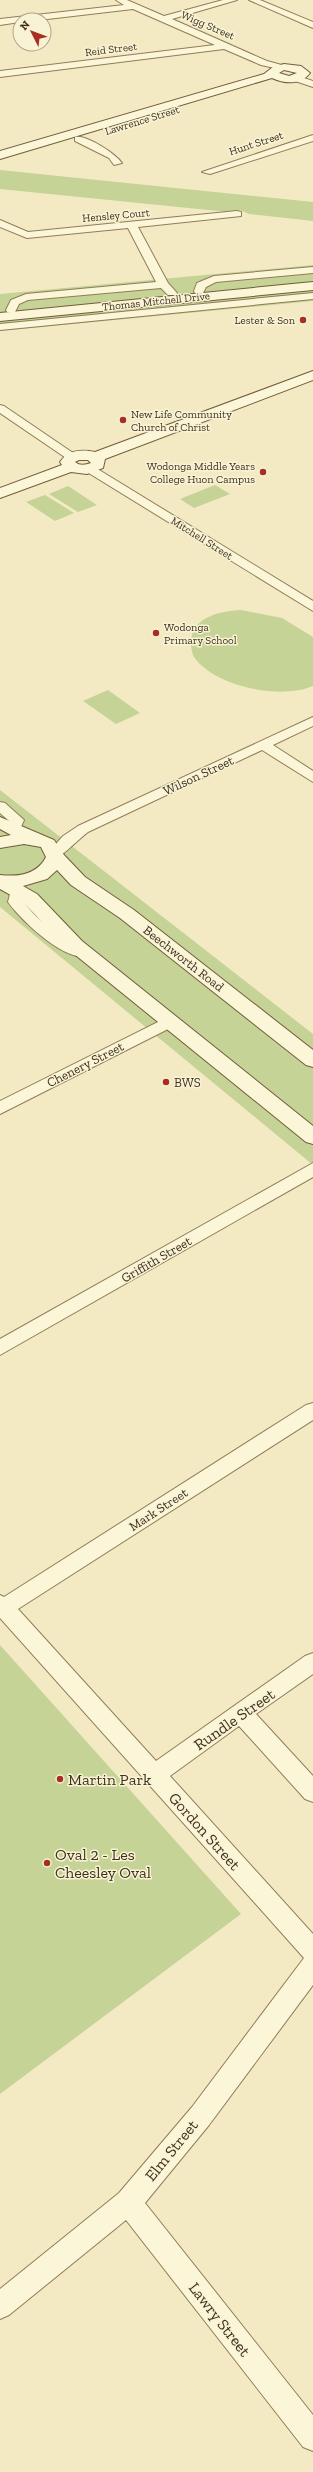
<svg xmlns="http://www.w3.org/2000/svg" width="313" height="2472" font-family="'Zilla Slab',serif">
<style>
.green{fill:#c5d396}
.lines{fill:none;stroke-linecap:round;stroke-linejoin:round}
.street-casing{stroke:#917c58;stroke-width:2}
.secondary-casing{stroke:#735d3b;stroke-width:2}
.street{fill:#fcf6d9;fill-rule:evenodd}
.secondary{fill:#fcf6d9;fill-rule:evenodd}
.poi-dot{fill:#a72e21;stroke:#f9f3d5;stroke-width:1.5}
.labels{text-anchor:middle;stroke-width:3;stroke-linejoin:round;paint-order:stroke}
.far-street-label{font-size:11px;fill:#3f311d;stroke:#f9f3d5}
.far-poi-label{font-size:11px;fill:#3f311d;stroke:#f9f3d5;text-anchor:end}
.street-label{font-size:13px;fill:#3f311d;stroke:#f9f3d5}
.poi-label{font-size:13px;fill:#3f311d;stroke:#f9f3d5;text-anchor:start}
.near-street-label{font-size:16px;fill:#3f311d;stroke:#f9f3d5}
.near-poi-label{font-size:16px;fill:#3f311d;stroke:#f9f3d5;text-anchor:start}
</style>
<rect width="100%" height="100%" fill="#f3eac4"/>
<path class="green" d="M 0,170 L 313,202 L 313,221 L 249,214 L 240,210 L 228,212 L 0,189 Z
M 313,265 L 313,301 L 0,331 L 0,294 Z
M 215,485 L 230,494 L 194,508 L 180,499 Z
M 68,486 L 97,505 L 78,512 L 49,494 Z
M 45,495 L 74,513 L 55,521 L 26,502 Z
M 241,610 L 282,618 L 313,637 L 313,686 C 281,700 215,687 194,657 C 192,654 191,647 191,643 C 191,617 220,611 241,610 Z
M 108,690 L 140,713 L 116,724 L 83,701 Z
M 0,790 L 313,1034 L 313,1165 L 0,907 Z
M 0,1645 L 241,1914 L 0,2094 Z"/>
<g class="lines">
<g class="street-casing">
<path id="street" d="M 116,0 L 127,0 L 164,16 L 223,0 L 237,0 L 172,19 L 267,61 L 289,67 L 284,70 L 261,65 L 224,49 L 0,77 L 0,71 L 215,45 L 133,9 L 39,20 L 20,20 L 20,22 L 0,25 L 0,19 L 124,5 Z
M 249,0 L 260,0 L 313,22 L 313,28 Z
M 295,75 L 313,81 L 313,87 L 292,80 L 292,76 Z
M 313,135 L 313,141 L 210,174 L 202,172 Z
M 75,137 C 86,134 116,154 122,163 L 114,165 L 109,158 L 75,141 Z
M 237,211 L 241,212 L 241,216 L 138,227 L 168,283 L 177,293 L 176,295 L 168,295 L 161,288 L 28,300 L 19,304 L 15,312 L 7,312 L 6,310 L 11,300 L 26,294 L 156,282 L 128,228 L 27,238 L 0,227 L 0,220 L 28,232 Z
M 313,267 L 313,273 L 216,282 L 206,287 L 203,293 L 195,293 L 194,291 L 197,283 L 214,276 Z
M 313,293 L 313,299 L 0,330 L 0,324 Z
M 0,405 L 4,406 L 79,457 L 73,461 L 69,460 L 0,413 Z
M 91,465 L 313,601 L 313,611 L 87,472 L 85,469 L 87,466 Z
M 313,717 L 313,726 L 273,745 L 313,771 L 313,782 L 262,750 L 88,832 C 80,838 61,857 55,859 L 47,854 L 63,836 L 78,826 Z
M 0,802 L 5,803 L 24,820 L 18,834 L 13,835 L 6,831 L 9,821 L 0,813 Z
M 15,884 L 20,886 L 26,894 L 24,902 C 39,924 64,937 88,948 L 90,952 L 88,956 C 64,962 21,920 8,902 L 10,894 L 7,889 Z
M 170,1016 L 176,1017 L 178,1021 L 176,1025 L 0,1114 L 0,1101 Z
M 313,1163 L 313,1177 L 0,1355 L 0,1339 Z
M 313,1403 L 313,1420 L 18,1609 L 156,1761 L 305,1656 L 313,1653 L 313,1674 L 256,1714 L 313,1776 L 313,1802 L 305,1799 L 239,1726 L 170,1776 L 313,1934 L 313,1985 L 209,2125 L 145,2203 L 313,2415 L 313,2451 L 303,2447 L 126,2220 L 9,2315 L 0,2319 L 0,2289 L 119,2193 L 192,2107 L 304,1958 L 0,1618 L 0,1595 L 4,1597 L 306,1405 Z"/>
</g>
<g class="secondary-casing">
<path id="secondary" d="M 284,64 L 301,66 L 310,73 C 301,85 285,84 272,78 L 0,159 L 0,151 L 264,74 L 273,67 ZM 284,70 L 297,73 L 289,76 L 279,73 Z
M 313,282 L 313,290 L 0,321 L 0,313 Z
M 313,371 L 313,380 L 105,459 L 103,468 L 87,474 L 71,472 L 0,498 L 0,488 L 62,465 L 60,462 C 68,450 81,449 95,452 ZM 79,460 L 88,460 L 91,463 C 85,465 80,466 75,462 Z
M 0,817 L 54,840 L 64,855 L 85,877 L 134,910 L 313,1050 L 313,1067 L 306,1065 L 120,918 L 71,885 L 57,870 L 47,879 L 23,886 L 37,894 L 82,941 L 313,1126 L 313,1144 L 306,1142 L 68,949 L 23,902 L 0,889 L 0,875 C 18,877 37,875 46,857 L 41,847 L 24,844 L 0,848 L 0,837 L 11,835 L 0,829 Z"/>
</g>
<use href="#street" class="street"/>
<use href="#secondary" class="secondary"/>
</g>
<g class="poi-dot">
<circle cx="303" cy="320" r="4"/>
<circle cx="123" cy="420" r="4"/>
<circle cx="263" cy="472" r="4"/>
<circle cx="156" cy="633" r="4"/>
<circle cx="166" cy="1082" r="4"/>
<circle cx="60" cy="1779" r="4"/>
<circle cx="47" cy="1863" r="4"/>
</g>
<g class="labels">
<g class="far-street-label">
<text transform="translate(208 25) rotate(23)" y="4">Wigg Street</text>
<text transform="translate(111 49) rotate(-7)" y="4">Reid Street</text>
<text transform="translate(142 120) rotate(-17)" y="4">Lawrence Street</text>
<text transform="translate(256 143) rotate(-18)" y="4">Hunt Street</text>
<text transform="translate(116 215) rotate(-5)" y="4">Hensley Court</text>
<text transform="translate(156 301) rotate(-6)" y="4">Thomas Mitchell Drive</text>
<text transform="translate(202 538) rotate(32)" y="4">Mitchell Street</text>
</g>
<g class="far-poi-label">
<text x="295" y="324">Lester &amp; Son</text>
<text x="131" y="418" text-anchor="start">New Life Community<tspan x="131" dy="13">Church of Christ</tspan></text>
<text x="255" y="470">Wodonga Middle Years<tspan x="255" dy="13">College Huon Campus</tspan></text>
<text x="164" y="631" text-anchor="start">Wodonga<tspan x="164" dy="13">Primary School</tspan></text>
</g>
<g class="street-label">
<text transform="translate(198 775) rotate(-25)" y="5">Wilson Street</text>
<text transform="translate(184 958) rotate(38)" y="5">Beechworth Road</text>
<text transform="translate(85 1064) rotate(-27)" y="5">Chenery Street</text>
<text transform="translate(156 1259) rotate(-30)" y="5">Griffith Street</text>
<text transform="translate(158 1509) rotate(-33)" y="5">Mark Street</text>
</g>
<g class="poi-label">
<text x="174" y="1087">BWS</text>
</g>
<g class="near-street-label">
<text transform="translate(234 1719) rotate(-35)" y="6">Rundle Street</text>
<text transform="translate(205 1831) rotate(48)" y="6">Gordon Street</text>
<text transform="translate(171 2150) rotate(-51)" y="6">Elm Street</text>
<text transform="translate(220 2319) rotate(52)" y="6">Lawry Street</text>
</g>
<g class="near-poi-label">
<text x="68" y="1785">Martin Park</text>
<text x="55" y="1860">Oval 2 - Les<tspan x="55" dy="18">Cheesley Oval</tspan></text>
</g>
</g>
<g transform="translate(32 32) rotate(312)"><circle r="19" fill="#f9f3d5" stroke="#afa58b"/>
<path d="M0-3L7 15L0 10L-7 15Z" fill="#a72e21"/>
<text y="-6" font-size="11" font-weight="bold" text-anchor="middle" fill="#3f311d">N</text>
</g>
</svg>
